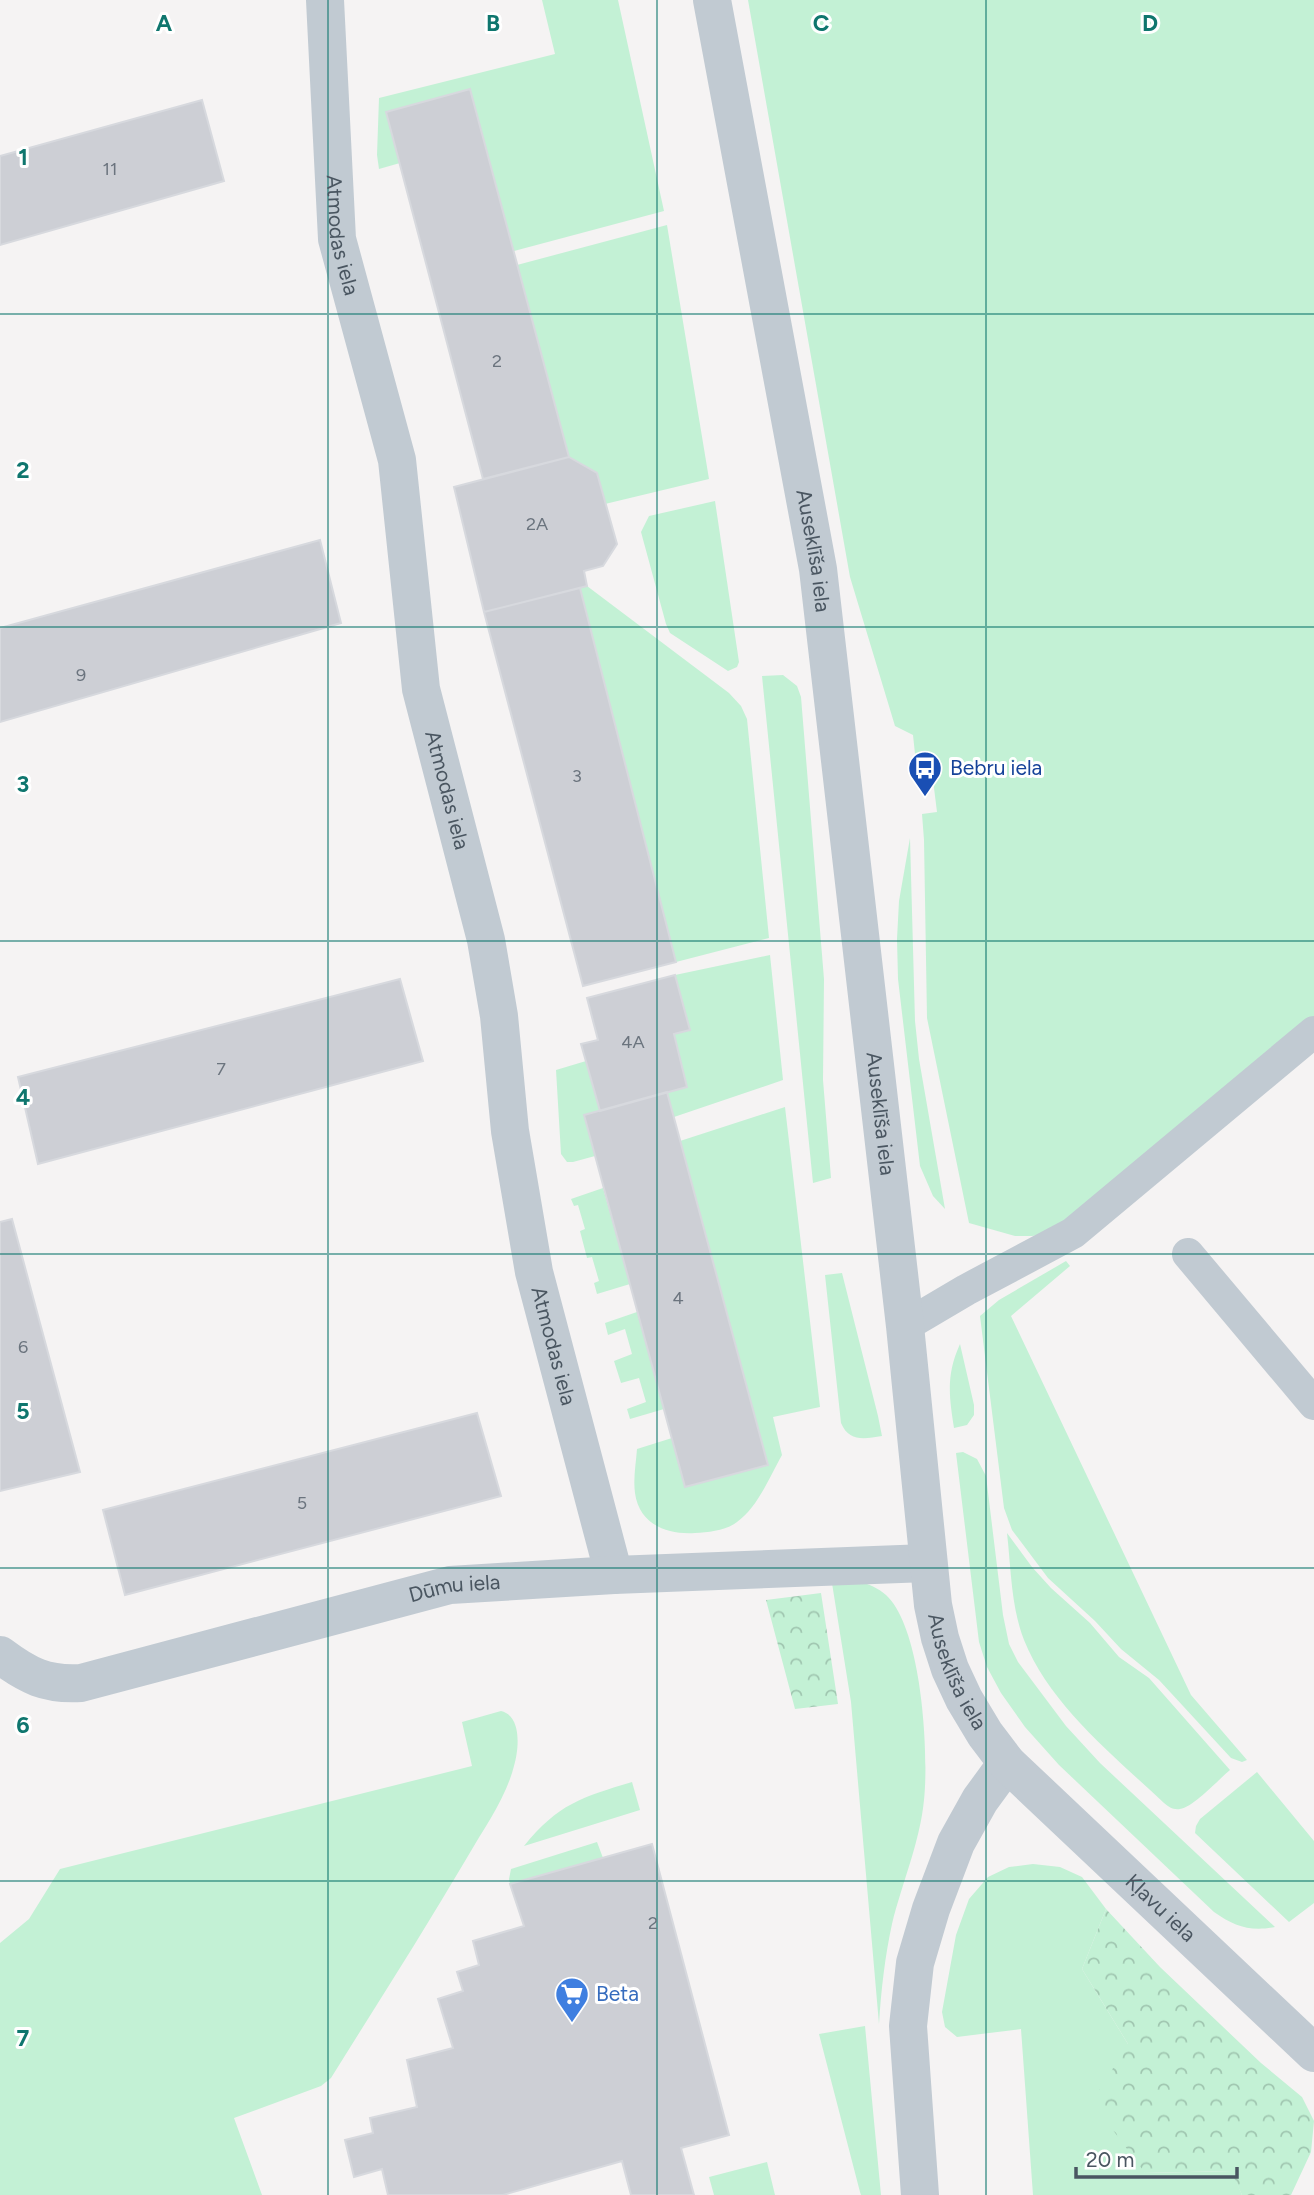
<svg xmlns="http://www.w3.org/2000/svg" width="1314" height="2195" font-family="Figtree,sans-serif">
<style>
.green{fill:#c3f1d5}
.forest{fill:url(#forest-crowns)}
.building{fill:#cdcfd5;stroke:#d7d9de;stroke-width:2}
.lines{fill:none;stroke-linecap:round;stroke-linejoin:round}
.service{stroke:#c1cad2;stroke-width:32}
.minor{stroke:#c1cad2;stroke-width:38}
.tertiary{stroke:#c1cad2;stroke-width:38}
.grid{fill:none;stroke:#0f766e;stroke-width:2;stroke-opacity:0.55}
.labels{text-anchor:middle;stroke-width:6;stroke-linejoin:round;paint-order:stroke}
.number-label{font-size:18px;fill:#6b747e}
.street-label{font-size:21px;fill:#4a5661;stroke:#fff}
.transit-label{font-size:21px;fill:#164399;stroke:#fff;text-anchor:start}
.shop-label{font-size:21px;fill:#366cbe;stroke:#fff;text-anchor:start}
.grid-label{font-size:23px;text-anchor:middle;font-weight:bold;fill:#0f766e;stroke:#fff;stroke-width:6;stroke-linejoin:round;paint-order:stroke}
</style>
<defs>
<pattern id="forest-crowns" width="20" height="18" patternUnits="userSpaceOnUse" patternTransform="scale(1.75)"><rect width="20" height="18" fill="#c3f1d5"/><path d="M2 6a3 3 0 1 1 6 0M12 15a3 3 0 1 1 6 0" fill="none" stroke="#a0c6b0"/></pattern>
</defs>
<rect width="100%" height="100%" fill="#f5f3f3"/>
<path class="green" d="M 542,0 L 618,0 L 664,211 L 514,251 L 470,89 L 400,163 L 379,169 L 377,155 L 379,98 L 555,54 Z
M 748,0 L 1314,0 L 1314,1017 L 1089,1209 L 1045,1234 L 1032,1236 L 1015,1236 L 969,1223 L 927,1018 L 924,840 L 922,814 L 937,812 L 932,772 L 917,773 L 913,735 L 895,726 L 850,577 Z
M 667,225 L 709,479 L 605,504 L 597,473 L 569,457 L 517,265 Z
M 715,501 L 739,662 L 737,667 L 728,671 L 670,633 L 666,624 L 641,532 L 649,516 Z
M 587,586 L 729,693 L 741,706 L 747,719 L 769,938 L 676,962 L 580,588 Z
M 783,675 L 797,686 L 801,697 L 824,979 L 823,1080 L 831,1178 L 813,1183 L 762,676 Z
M 910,838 L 915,1021 L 919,1059 L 945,1209 L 933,1196 L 920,1166 L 898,979 L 897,939 L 899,901 Z
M 770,955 L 783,1080 L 674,1117 L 667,1092 L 687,1086 L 674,1034 L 689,1029 L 675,975 Z
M 586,1061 L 600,1111 L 584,1115 L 595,1156 L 573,1162 L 567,1162 L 561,1154 L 556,1070 Z
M 785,1107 L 820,1407 L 773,1417 L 782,1455 C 770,1476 758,1507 737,1522 C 725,1531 709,1532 695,1533 C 667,1535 639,1524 635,1493 C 633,1479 636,1463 637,1449 L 672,1438 L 686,1487 L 768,1464 L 680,1141 Z
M 603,1188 L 630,1284 L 597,1294 L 594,1283 L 599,1281 L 592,1257 L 587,1258 L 580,1231 L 585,1229 L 578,1205 L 574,1206 L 571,1199 Z
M 1066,1261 L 1070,1266 L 1011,1316 L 1191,1695 L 1247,1760 L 1242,1762 L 1231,1758 L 1159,1680 L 1121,1649 L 1095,1621 L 1048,1578 L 1012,1530 L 1004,1508 L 980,1316 L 999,1300 Z
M 842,1273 L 878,1416 L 882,1436 C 864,1439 849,1442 841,1423 L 825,1275 Z
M 637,1312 L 664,1409 L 630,1419 L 627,1409 L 646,1402 L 639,1378 L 621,1383 L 614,1361 L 632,1354 L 625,1329 L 608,1335 L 605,1323 Z
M 960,1344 L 974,1405 L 974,1415 L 967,1425 L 954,1428 C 949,1396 946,1375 960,1344 Z
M 963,1452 L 977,1459 L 986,1476 L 1003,1615 L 1009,1644 L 1018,1662 L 1066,1726 L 1100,1763 L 1275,1927 C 1250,1932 1234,1926 1214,1912 L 1059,1765 L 1025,1727 L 1001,1693 L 987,1667 L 979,1642 L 956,1453 Z
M 1007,1533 L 1032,1567 L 1051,1588 L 1090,1623 L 1119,1657 L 1149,1678 L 1230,1770 C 1219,1779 1194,1807 1180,1809 C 1173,1810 1169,1807 1164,1803 C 1114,1756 1050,1705 1024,1640 C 1011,1607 1011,1568 1007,1533 Z
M 831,1577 C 852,1580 870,1581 886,1595 C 922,1628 929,1753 924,1800 C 920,1842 902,1883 892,1924 C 885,1956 881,1991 879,2024 L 851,1702 Z
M 501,1711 C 522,1716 519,1749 514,1766 C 506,1798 484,1828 468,1856 C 424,1931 377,2004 331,2078 L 321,2086 L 234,2118 L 262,2195 L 0,2195 L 0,1943 L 29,1919 L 60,1869 L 472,1766 L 462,1722 Z
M 1257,1772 L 1314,1841 L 1314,1903 L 1289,1922 L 1195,1833 L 1196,1826 L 1200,1819 Z
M 632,1782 L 640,1810 L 524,1846 C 558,1804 582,1797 632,1782 Z
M 597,1842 L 603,1858 L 510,1884 L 509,1879 L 511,1869 Z
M 1033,1864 L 1060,1867 L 1082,1877 L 1106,1909 L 1082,1969 L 1128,2044 L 1145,2173 L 1232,2171 L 1242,2195 L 1033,2195 L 1021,2029 L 957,2037 L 945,2027 L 942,2012 L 956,1935 L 969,1899 L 988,1877 L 1009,1867 Z
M 865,2026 L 881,2195 L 861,2195 L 860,2192 L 819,2034 Z
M 767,2162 L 775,2195 L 714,2195 L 709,2177 Z"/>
<path class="forest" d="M 821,1593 L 838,1704 L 795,1709 L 766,1600 Z
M 1106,1909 L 1160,1967 L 1261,2063 L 1302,2097 L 1314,2121 L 1311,2152 L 1291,2195 L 1242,2195 L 1231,2171 L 1145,2173 L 1092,2102 L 1128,2044 L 1082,1969 Z"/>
<path class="building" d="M 470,89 L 569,457 L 483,479 L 386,112 Z
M 202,100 L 224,181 L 0,245 L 0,156 Z
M 569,457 L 597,473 L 617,544 L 603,566 L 584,571 L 587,586 L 484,612 L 454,487 Z
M 320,540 L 341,623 L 0,722 L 0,628 Z
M 580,588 L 676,962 L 583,986 L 484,612 Z
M 675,975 L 690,1030 L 674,1034 L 687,1087 L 600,1111 L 581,1044 L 598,1040 L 587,998 Z
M 400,979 L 423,1061 L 38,1164 L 18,1077 Z
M 667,1092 L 768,1465 L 685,1487 L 584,1115 Z
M 12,1219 L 80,1472 L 0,1491 L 0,1222 Z
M 477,1413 L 501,1496 L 125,1595 L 103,1510 Z
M 652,1844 L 729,2135 L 681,2148 L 694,2195 L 631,2195 L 622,2161 L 503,2195 L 388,2195 L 382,2169 L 354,2177 L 345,2140 L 373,2133 L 370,2118 L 417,2107 L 407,2060 L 453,2048 L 438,1999 L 463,1991 L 457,1972 L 479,1965 L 473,1941 L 524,1926 L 510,1884 Z"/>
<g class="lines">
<path class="service" d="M 1188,1254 L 1314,1404
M 905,1326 L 966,1290 L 1073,1233 L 1314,1032"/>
<g class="minor">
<path id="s1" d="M 325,0 L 337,239 L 397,460 L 421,689 L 486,940 L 499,1016 L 510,1131 L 534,1272 L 614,1575"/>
<path id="s2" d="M 0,1655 C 28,1676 46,1685 81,1683 L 450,1585 L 614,1575 L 927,1563"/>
<path d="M 920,2195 L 908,2026 L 915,1963 L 931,1909 L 956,1843 L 980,1800 L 1007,1763"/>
</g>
<path class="tertiary" id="s3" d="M 712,0 L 818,569 L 905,1326 L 933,1605 L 940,1638 L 950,1669 L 964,1699 L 985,1734 L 1007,1763 L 1314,2053"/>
</g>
<path class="grid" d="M 328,0 L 328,2195M 657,0 L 657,2195M 986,0 L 986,2195M 0,314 L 1314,314M 0,627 L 1314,627M 0,941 L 1314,941M 0,1254 L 1314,1254M 0,1568 L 1314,1568M 0,1881 L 1314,1881"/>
<defs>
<g id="bus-pin" transform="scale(1.75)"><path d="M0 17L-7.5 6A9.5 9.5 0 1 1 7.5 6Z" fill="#1a4fb4" stroke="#fff"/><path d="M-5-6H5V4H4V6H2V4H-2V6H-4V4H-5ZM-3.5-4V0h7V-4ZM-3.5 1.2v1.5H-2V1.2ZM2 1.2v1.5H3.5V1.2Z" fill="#fff"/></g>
<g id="supermarket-pin" transform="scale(1.75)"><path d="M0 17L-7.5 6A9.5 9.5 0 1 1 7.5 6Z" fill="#3f7fe0" stroke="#fff"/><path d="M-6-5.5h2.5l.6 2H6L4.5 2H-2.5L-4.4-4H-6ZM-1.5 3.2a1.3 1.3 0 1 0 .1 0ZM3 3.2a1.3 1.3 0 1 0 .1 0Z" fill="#fff"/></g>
</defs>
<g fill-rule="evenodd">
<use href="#bus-pin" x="925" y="768"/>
<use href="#supermarket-pin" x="572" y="1994"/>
</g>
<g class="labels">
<g class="number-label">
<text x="110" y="175">11</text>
<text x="497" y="367">2</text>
<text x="537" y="530">2A</text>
<text x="81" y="681">9</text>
<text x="577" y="782">3</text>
<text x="633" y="1048">4A</text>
<text x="221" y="1075">7</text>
<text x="678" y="1304">4</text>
<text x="23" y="1353">6</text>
<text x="302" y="1509">5</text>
<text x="653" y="1929">2</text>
</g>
<g class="street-label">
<text dy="7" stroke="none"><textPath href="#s1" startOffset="236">Atmodas iela</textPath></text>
<text dy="7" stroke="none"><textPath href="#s3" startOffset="560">Auseklīša iela</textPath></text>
<text dy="7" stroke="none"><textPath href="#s1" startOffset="803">Atmodas iela</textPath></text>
<text dy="7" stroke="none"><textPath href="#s3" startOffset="1127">Auseklīša iela</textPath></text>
<text dy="7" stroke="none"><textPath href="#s1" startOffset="1370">Atmodas iela</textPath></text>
<text dy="7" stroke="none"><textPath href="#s2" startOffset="474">Dūmu iela</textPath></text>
<text dy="7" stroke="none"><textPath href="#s3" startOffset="1692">Auseklīša iela</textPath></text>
<text dy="7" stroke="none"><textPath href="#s3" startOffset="2009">Kļavu iela</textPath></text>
</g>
<g class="transit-label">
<text x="950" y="775">Bebru iela</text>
</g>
<g class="shop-label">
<text x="596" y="2001">Beta</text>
</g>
</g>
<g class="grid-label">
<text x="164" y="31">A</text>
<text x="493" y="31">B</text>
<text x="821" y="31">C</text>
<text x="1150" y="31">D</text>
<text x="23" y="165">1</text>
<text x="23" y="478">2</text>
<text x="23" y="792">3</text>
<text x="23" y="1105">4</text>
<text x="23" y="1419">5</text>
<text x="23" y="1733">6</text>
<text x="23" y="2046">7</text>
</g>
<path d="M1076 2167v10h161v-10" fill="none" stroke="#4a5661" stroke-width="3.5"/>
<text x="1086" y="2167" font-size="21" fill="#4a5661" stroke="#ffffff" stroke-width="5" paint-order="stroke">20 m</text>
</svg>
